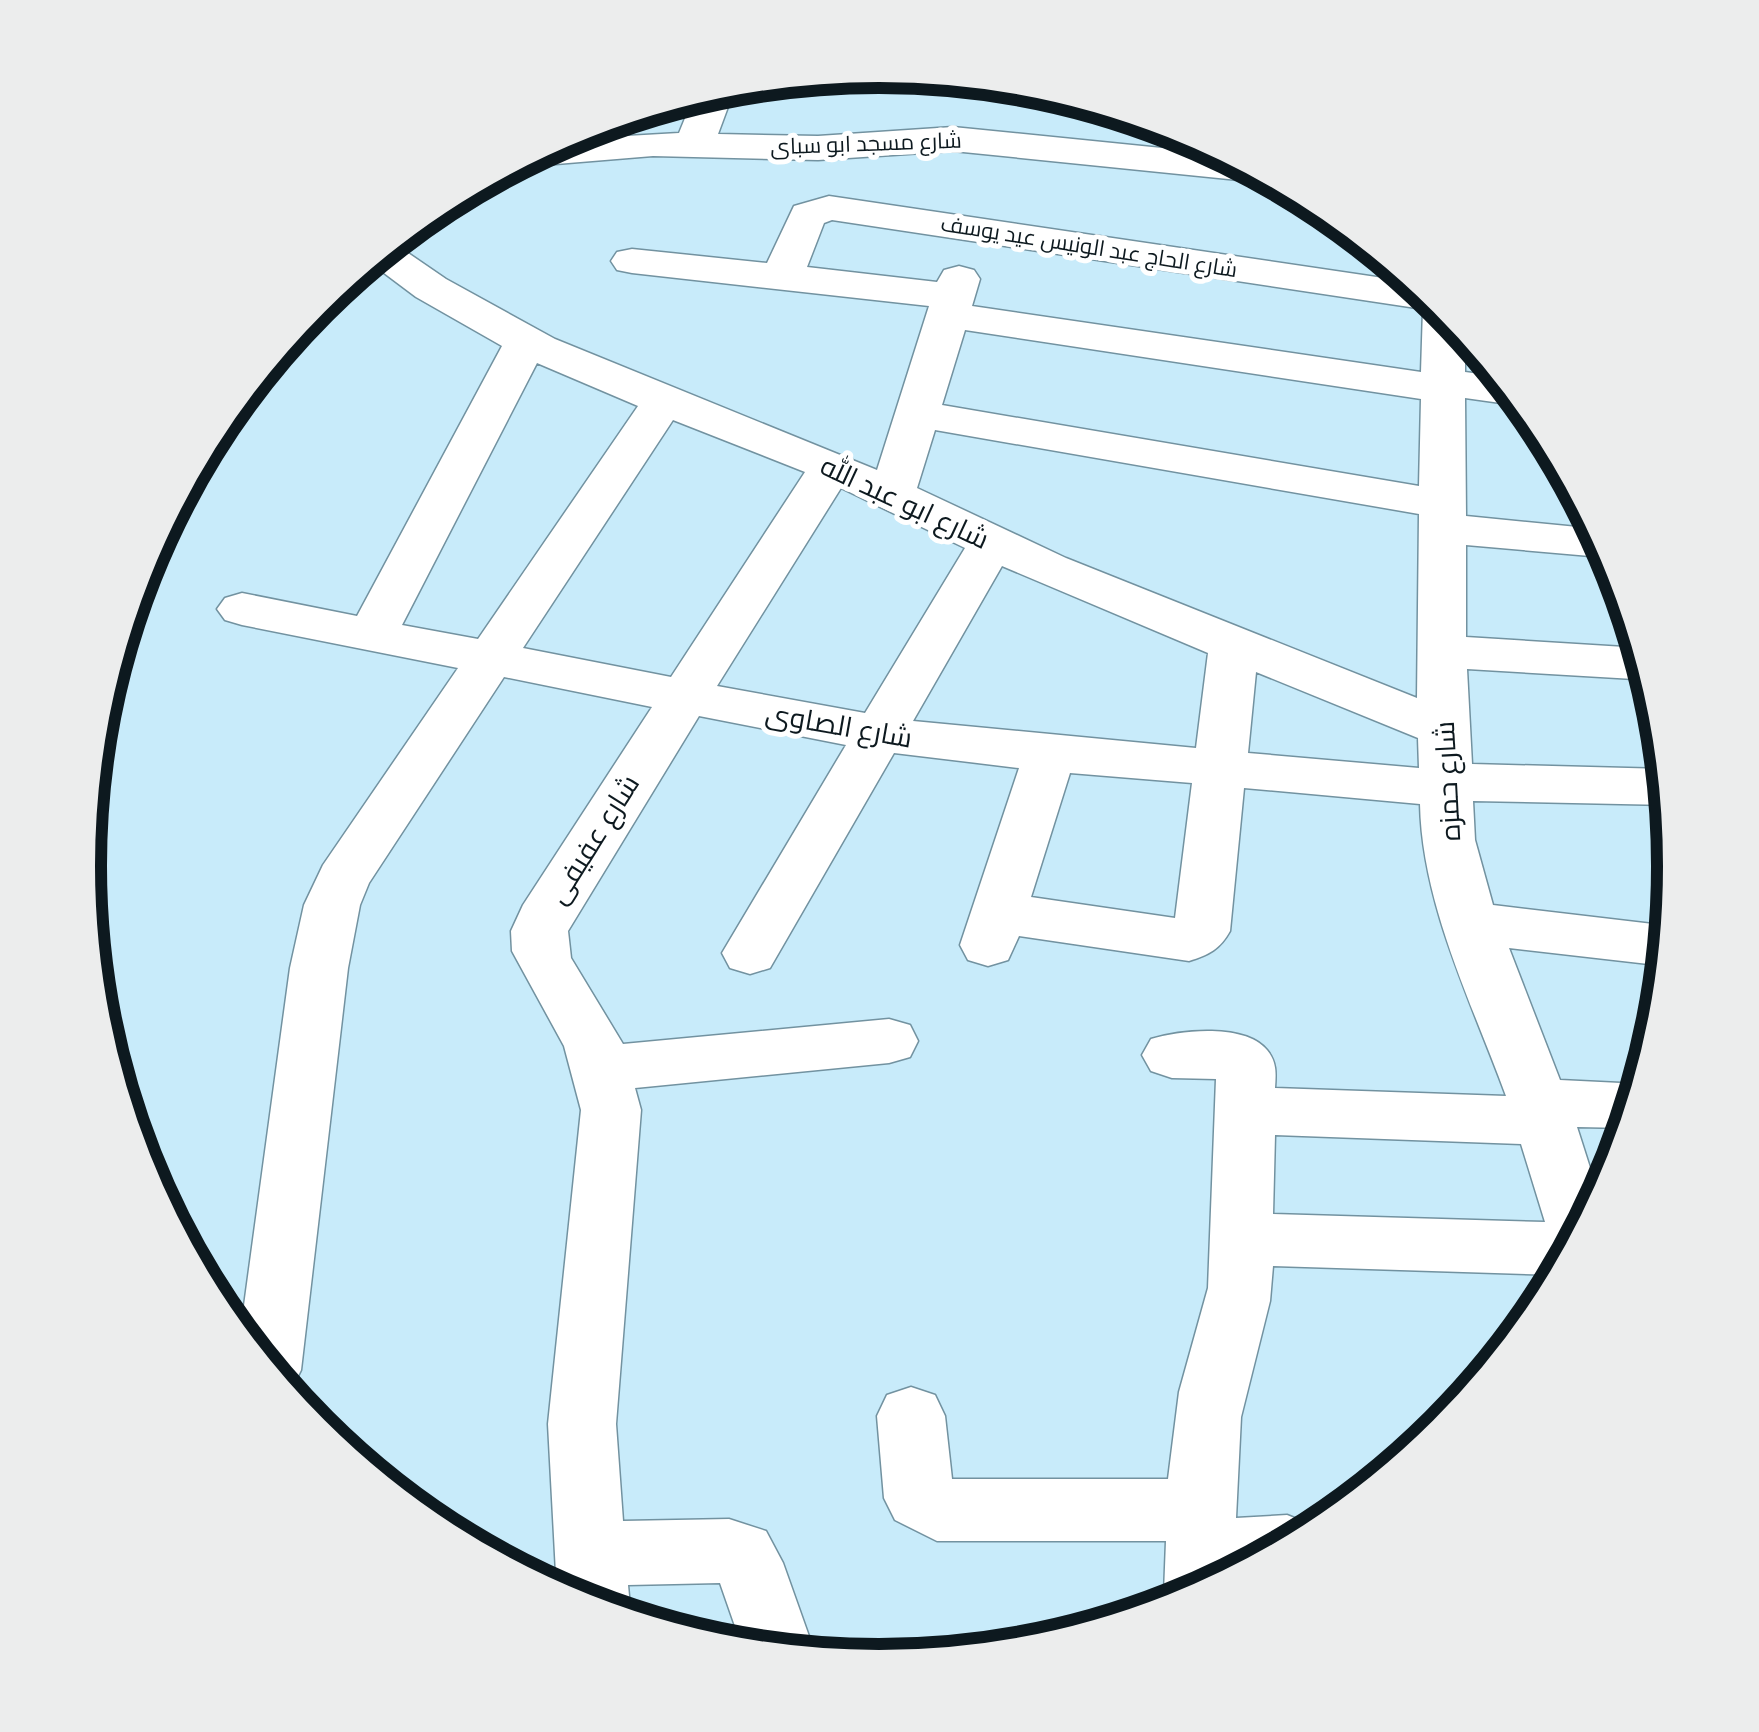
<svg xmlns="http://www.w3.org/2000/svg" width="1759" height="1732" font-family="'Fira Sans Condensed',Cairo,sans-serif">
<style>
.lines{fill:none;stroke-linecap:round;stroke-linejoin:round}
.minor-casing{stroke:#7292a0;stroke-width:3}
.minor{fill:#fff;fill-rule:evenodd}
.labels{text-anchor:middle;stroke-width:10;stroke-linejoin:round;paint-order:stroke}
.far-street-label{font-size:22px;fill:#0d191f;stroke:#fff}
.street-label{font-size:28px;fill:#0d191f;stroke:#fff}
.rim{fill:none;stroke:#0d191f;stroke-width:12}
</style>
<rect width="100%" height="100%" fill="#c8ebfa"/>
<g class="lines">
<g class="minor-casing">
<path id="minor" d="M 732,84 L 735,88 L 718,134 L 818,136 L 953,127 L 1231,155 L 1272,178 L 1258,182 L 953,151 L 818,160 L 653,156 L 532,166 L 518,161 L 557,140 L 679,133 L 695,94 Z
M 829,196 L 1417,283 L 1443,304 L 1465,331 L 1465,372 L 1503,377 L 1524,403 L 1515,405 L 1465,398 L 1466,516 L 1598,529 L 1613,558 L 1466,545 L 1466,637 L 1641,648 L 1651,680 L 1467,669 L 1472,764 L 1666,769 L 1669,805 L 1473,801 L 1475,840 L 1493,905 L 1670,926 L 1666,966 L 1509,948 L 1560,1080 L 1641,1084 L 1628,1128 L 1577,1127 L 1600,1199 L 1559,1275 L 1273,1266 L 1270,1301 L 1241,1417 L 1236,1518 L 1287,1515 L 1312,1525 L 1315,1531 L 1170,1606 L 1164,1593 L 1166,1541 L 937,1541 L 895,1520 L 884,1498 L 877,1416 L 887,1395 L 911,1387 L 935,1395 L 945,1416 L 952,1479 L 1168,1479 L 1179,1392 L 1208,1288 L 1216,1079 L 1172,1078 L 1151,1071 L 1142,1055 L 1151,1039 C 1180,1030 1245,1023 1267,1050 C 1277,1062 1276,1074 1275,1088 L 1506,1096 C 1472,1003 1422,904 1420,804 L 1244,788 L 1230,931 C 1220,949 1209,955 1189,961 L 1019,936 L 1008,960 L 988,966 L 968,960 L 960,945 L 1019,768 L 894,753 L 770,968 L 750,974 L 730,968 L 722,953 L 846,745 L 699,716 L 568,931 L 571,958 L 623,1044 L 889,1019 L 910,1025 L 918,1041 L 910,1057 L 889,1063 L 635,1088 L 641,1110 L 616,1424 L 623,1521 L 729,1519 L 766,1531 L 783,1563 L 816,1656 L 743,1649 L 720,1583 L 628,1585 L 630,1607 L 625,1617 L 557,1592 L 548,1424 L 581,1110 L 564,1046 L 512,951 L 511,931 L 523,905 L 652,707 L 504,677 L 369,883 L 360,905 L 348,968 L 301,1370 L 291,1390 L 286,1392 L 240,1335 L 290,968 L 304,905 L 323,865 L 458,668 L 242,625 L 225,620 L 217,609 L 225,598 L 242,593 L 357,616 L 502,346 L 416,297 L 368,261 L 392,242 L 446,279 L 555,339 L 877,470 L 929,306 L 632,273 L 617,270 L 611,261 L 617,252 L 632,249 L 767,263 L 794,206 ZM 832,220 L 1423,309 L 1421,372 L 972,306 L 980,279 L 974,270 L 959,266 L 944,270 L 937,282 L 807,267 L 824,223 ZM 965,330 L 1421,399 L 1419,486 L 942,405 ZM 537,363 L 638,406 L 478,639 L 402,625 ZM 673,420 L 805,472 L 671,677 L 523,648 ZM 935,430 L 1419,514 L 1417,698 L 1066,558 L 917,488 ZM 841,488 L 965,548 L 865,713 L 717,686 ZM 1002,566 L 1208,653 L 1196,748 L 913,721 ZM 1256,672 L 1418,738 L 1419,768 L 1248,753 ZM 1070,773 L 1192,783 L 1175,918 L 1031,897 ZM 1275,1135 L 1521,1144 L 1545,1222 L 1273,1214 Z"/>
</g>
<use href="#minor" class="minor"/>
</g>
<g class="labels">
<g class="far-street-label">
<text transform="translate(866 143) rotate(-2)" y="8">شارع مسجد ابو سباى</text>
<text transform="translate(1089 246) rotate(9)" y="8">شارع الحاج عبد الونيس عيد يوسف</text>
</g>
<g class="street-label">
<text transform="translate(905 502) rotate(25)" y="10">شارع ابو عبد الله</text>
<text transform="translate(839 725) rotate(10)" y="10">شارع الصاوى</text>
<text transform="translate(1447 781) rotate(-93)" y="10">شارع حمزه</text>
<text transform="translate(593 839) rotate(-58)" y="10">شارع عفيفى</text>
</g>
</g>
<path d="M0 0H1759V1732H0ZM101 866a778 778 0 1 1 1556 0a778 778 0 1 1-1556 0Z" fill="#eceded" fill-rule="evenodd"/>
<path class="rim" d="M101 866a778 778 0 1 1 1556 0a778 778 0 1 1-1556 0Z"/>
</svg>
